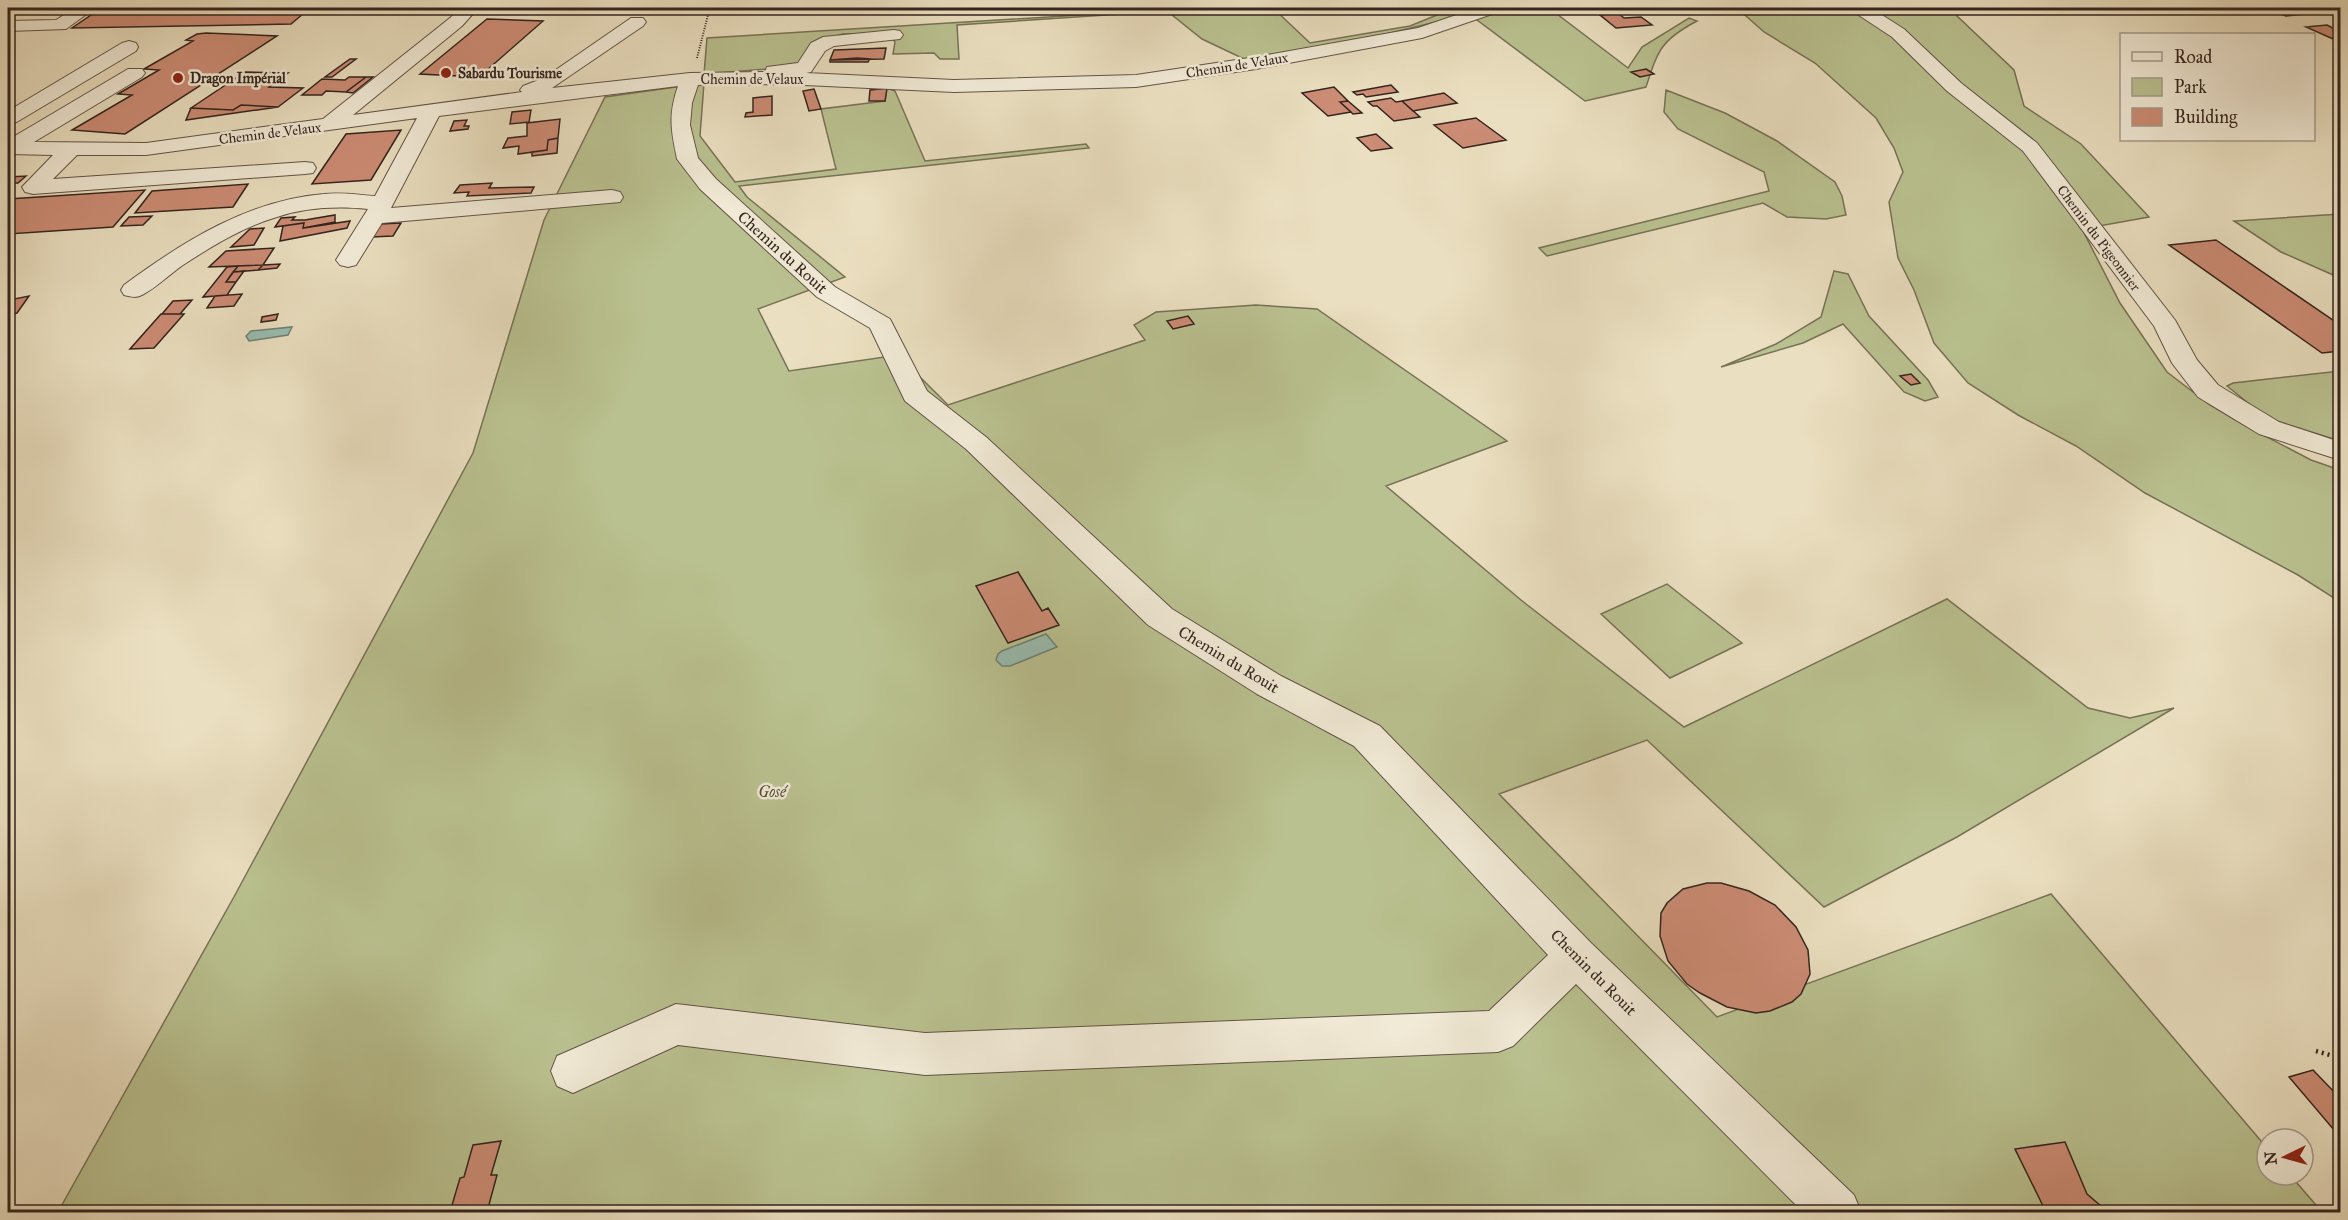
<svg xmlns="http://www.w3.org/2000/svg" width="2348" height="1220" font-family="'IM FELL Great Primer',serif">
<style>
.green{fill:#bac190;stroke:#777257;stroke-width:1.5}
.water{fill:#98bdb0;stroke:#708076;stroke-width:1.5}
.building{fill:#cc8c75;stroke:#34241e;stroke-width:1.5}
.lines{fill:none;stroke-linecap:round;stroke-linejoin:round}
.minor-casing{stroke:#625346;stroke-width:2}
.path-far1{stroke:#34241e;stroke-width:2;stroke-dasharray:1 1.5;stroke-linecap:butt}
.path{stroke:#34241e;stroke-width:4.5;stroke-dasharray:2 4;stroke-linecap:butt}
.minor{fill:#f1ead6;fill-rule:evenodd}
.poi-dot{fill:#8f2418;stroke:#f1ead6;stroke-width:2}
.labels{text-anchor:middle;stroke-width:5;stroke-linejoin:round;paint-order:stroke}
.far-street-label{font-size:14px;fill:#34241e;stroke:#f1ead6}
.far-poi-label{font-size:14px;font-weight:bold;fill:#34241e;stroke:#f1ead6;text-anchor:start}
.street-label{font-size:16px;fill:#34241e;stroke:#f1ead6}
.park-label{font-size:16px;font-style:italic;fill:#564b3a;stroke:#f1ead6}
</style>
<rect width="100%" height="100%" fill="#eadfc0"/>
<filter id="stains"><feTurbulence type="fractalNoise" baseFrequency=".00333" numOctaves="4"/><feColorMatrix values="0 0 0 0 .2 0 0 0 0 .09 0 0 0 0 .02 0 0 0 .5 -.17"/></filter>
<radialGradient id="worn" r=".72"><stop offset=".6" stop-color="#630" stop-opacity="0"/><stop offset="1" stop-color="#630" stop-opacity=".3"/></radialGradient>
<path class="green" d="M 1130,8 L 1273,8 L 1310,43 L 1410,26 L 1454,8 L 1549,8 L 1628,68 L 1642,47 L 1689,18 L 1697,21 C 1661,40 1658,50 1646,87 L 1585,101 L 1469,14 L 1365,39 L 1244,59 L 1202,39 L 1167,11 L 957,25 L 959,59 L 940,59 L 934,53 L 893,54 L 895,42 L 889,33 L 843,34 L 818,41 L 801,62 L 781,68 L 704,74 L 707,38 L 1129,12 Z
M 1737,8 L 1960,8 L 1957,16 L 2014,70 L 2024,106 L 2081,144 L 2149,217 L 2082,229 L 2120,303 L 2167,372 L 2210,405 L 2244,425 L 2311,460 L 2340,470 L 2340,602 L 2298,575 L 2145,493 L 2076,446 L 2018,415 L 1968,383 L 1934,343 L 1914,290 L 1898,258 L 1889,202 L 1903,172 L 1894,148 L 1876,118 L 1815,63 L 1764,32 Z
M 704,83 L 700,136 L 735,182 L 836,169 L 821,109 L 885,101 L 887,88 L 895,91 L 925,161 L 1086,144 L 1089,148 L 739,186 L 747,197 L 845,277 L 758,309 L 789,371 L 905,354 L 917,374 L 948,405 L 1145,340 L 1134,325 L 1156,312 L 1256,305 L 1317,309 L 1507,441 L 1386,486 L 1521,600 L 1684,727 L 1947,599 L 2088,708 L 2130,718 L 2174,708 L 1957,837 L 1824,907 L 1647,740 L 1499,794 L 1717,1017 L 2051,894 L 2267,1148 L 2267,1175 L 2290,1175 L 2322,1212 L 58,1212 L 235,895 L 473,453 L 544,220 L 605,97 Z
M 1666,90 L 1725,113 L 1777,141 L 1835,182 L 1842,196 L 1846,215 L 1826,219 L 1787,217 L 1763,203 L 1547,256 L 1539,248 L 1769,191 L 1764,172 L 1678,129 L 1664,112 Z
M 2340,214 L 2340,278 L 2281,252 L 2234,221 Z
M 1834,271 L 1848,274 L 1869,316 L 1928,380 L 1938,397 L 1925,401 L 1904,392 L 1843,324 L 1803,343 L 1721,367 L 1776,344 L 1821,317 Z
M 2340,371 L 2340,441 L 2267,418 L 2227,386 L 2233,383 Z
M 1667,584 L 1742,643 L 1670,678 L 1601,614 Z"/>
<path class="water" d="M 292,327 L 288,335 L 249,341 L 246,336 L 251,331 Z
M 1046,634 L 1057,647 L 1010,666 L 1002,666 L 996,660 L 998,654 L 1002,651 Z"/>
<path class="building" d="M 310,8 L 291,24 L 72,28 L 100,9 Z
M 2262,8 L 2290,8 L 2305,14 L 2286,16 Z
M 1618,13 L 1624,18 L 1641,17 L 1652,25 L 1616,28 L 1600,15 Z
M 487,19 L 543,21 L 479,77 L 420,74 Z
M 2327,25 L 2340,32 L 2340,42 L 2306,27 Z
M 206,33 L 277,36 L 125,134 L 72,130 L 132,95 L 118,94 L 159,70 L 144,69 L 193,41 L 186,40 L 197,34 Z
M 886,48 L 884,59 L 830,60 L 834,50 Z
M 857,58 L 870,59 L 868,62 L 830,62 L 830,60 Z
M 350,59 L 356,59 L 332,77 L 325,77 Z
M 1646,69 L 1654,74 L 1640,77 L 1631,72 Z
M 245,72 L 288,73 L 269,87 L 303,88 L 278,107 L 241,105 L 233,110 L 191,108 Z
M 349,77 L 366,77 L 346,92 L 326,91 L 322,95 L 302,95 L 322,79 L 345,80 Z
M 366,77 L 373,77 L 353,93 L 346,92 Z
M 1391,85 L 1398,92 L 1366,97 L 1363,94 L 1357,95 L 1353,92 Z
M 1334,87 L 1348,101 L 1340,102 L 1351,112 L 1328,116 L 1302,93 Z
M 880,88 L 887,88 L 885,101 L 869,101 L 870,90 L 881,89 Z
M 814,89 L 821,109 L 809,111 L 803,91 Z
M 1444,93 L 1457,103 L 1413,111 L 1402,101 Z
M 772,96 L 772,115 L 745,117 L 746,113 L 753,112 L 753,98 Z
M 1391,98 L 1396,102 L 1402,101 L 1420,117 L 1394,121 L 1377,106 L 1373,106 L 1368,102 Z
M 1348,101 L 1362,113 L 1353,114 L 1340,102 Z
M 241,105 L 278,107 L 186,120 L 191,108 L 233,110 Z
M 531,110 L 529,122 L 510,124 L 512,112 Z
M 1476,118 L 1506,140 L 1463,148 L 1434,125 Z
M 560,119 L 558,138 L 548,140 L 547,150 L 518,154 L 519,146 L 503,148 L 508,138 L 527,136 L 527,123 Z
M 467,120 L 464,126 L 469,126 L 468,129 L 450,131 L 454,121 Z
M 401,130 L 371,180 L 312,184 L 346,134 Z
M 1376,134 L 1392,148 L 1371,151 L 1357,138 Z
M 558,138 L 557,153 L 532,156 L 532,152 L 547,150 L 548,140 Z
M 26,176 L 18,183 L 12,183 L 8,187 L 8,177 Z
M 492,183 L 489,188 L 534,187 L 531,193 L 467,196 L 469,192 L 454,193 L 460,185 Z
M 248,184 L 233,207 L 135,213 L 152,191 Z
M 145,190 L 113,227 L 8,234 L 8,199 Z
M 335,215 L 335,222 L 303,228 L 304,223 L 275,227 L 281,218 L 295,217 L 292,220 L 305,220 Z
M 152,216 L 143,225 L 121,226 L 129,217 Z
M 350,221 L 347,228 L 280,241 L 283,226 L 304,223 L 303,228 Z
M 401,223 L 393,236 L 372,237 L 380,224 Z
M 264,228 L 254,245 L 231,247 L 250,229 Z
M 2216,240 L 2340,325 L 2340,351 L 2322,353 L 2169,245 Z
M 274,248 L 263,265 L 209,267 L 226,251 Z
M 280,264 L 277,268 L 258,270 L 263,265 Z
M 263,265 L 258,270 L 233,272 L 238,266 Z
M 238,266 L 226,282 L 236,282 L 227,295 L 203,297 L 227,267 Z
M 244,271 L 236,282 L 226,282 L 233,272 Z
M 242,294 L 234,306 L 207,308 L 215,296 Z
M 29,296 L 17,313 L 8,315 L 9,300 Z
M 192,300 L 180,314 L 162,314 L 173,301 Z
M 161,314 L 184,314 L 154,348 L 130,349 Z
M 278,314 L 276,320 L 261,322 L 262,317 Z
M 1188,316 L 1194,324 L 1173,329 L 1167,321 Z
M 1911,374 L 1920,383 L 1911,385 L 1900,376 Z
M 1018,572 L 1042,611 L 1048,608 L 1059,625 L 1008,643 L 976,586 Z
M 1707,883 L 1721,883 L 1749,891 L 1775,905 L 1796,927 L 1808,950 L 1810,974 L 1801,994 L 1792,1002 L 1770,1011 L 1756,1013 L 1727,1007 L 1700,993 L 1687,984 L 1668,961 L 1660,936 L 1661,913 L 1667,903 L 1683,889 Z
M 2313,1070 L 2337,1095 L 2340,1094 L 2340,1137 L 2289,1077 Z
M 501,1141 L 491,1175 L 497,1175 L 487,1212 L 450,1212 L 460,1178 L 464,1177 L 473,1145 Z
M 2065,1142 L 2087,1194 L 2108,1212 L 2046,1212 L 2015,1149 Z"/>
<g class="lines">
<g class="minor-casing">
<path id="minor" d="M 75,8 L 95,8 L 66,29 L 8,31 L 8,21 L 56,20 Z
M 460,8 L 478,8 L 462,26 L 353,115 L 522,92 L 520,90 L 523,86 L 544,78 L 631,18 L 643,18 L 646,22 L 643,26 L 552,88 L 690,73 L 765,72 L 767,67 L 798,63 L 811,43 L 823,37 L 894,30 L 900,31 L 903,35 L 900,39 L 834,46 L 825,51 L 811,72 L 806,73 L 954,80 L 1136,75 L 1256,57 L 1418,28 L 1477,8 L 1500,8 L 1498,12 L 1422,38 L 1256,69 L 1136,87 L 954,92 L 783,84 L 698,85 L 692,103 L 690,125 L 698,158 L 716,179 L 835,287 L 890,319 L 927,391 L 986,437 L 1172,609 L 1281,676 L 1380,726 L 1591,943 L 1854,1195 L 1861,1212 L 1803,1212 L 1576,984 L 1513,1046 L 1498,1052 L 925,1075 L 678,1045 L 573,1093 L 557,1086 L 551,1071 L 557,1056 L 676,1004 L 925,1033 L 1489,1011 L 1548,955 L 1354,746 L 1257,694 L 1148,625 L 966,449 L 905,401 L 870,328 L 817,297 L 700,189 L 677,159 C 671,130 668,115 678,86 L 439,116 L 391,208 L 612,190 L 620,192 L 623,197 L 620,202 L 382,223 L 356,265 L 348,267 L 340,265 L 336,260 L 368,209 C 337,206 307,207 277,217 C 243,227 212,246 183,265 C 170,274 156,288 142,295 C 136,298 131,297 124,295 L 121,290 L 124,285 C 184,241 249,200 324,194 C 341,192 359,195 375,196 L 417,118 L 146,155 L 77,155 L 53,179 L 305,162 L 313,163 L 316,168 L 313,173 L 305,174 L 33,194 L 25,192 L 22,187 L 53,155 L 8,154 L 8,140 L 128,69 L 142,69 L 145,73 L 142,77 L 34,142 L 146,143 L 323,119 L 450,18 Z
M 529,8 L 592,8 L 589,12 L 583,13 L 538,13 L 532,12 Z
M 1852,8 L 1871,8 L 1904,29 L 1961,83 L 2037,143 L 2175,320 L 2197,360 L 2218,385 L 2279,422 L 2340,442 L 2340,460 L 2259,434 L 2198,397 L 2172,363 L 2154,326 L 2023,151 L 1947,91 L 1892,37 L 1854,12 Z
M 2322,8 L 2340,8 L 2340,16 L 2325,12 Z
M 129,41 L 136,43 L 138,47 L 136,51 L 15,123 L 8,125 L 8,111 L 122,43 Z"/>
</g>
<path class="path-far1" d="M 697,58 L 708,15 L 713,8"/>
<path class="path" d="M 2316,1051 L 2340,1058"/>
<use href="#minor" class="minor"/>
</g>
<g class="poi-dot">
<circle cx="446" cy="73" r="6"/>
<circle cx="178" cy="78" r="6"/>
</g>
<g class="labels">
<g class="far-street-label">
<text transform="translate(1237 65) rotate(-9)" y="5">Chemin de Velaux</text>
<text x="752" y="84">Chemin de Velaux</text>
<text transform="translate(270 133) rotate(-7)" y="5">Chemin de Velaux</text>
<text transform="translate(2099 238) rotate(53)" y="5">Chemin du Pigeonnier</text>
</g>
<g class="far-poi-label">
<text x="458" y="78">Sabardu Tourisme</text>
<text x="190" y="83">Dragon Impérial</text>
</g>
<g class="street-label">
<text transform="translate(783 252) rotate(42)" y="6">Chemin du Rouit</text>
<text transform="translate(1229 659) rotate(31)" y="6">Chemin du Rouit</text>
<text transform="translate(1594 972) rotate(45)" y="6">Chemin du Rouit</text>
</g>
<g class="park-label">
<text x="772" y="797">Gosé</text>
</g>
</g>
<rect width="2348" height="1220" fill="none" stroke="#eadfc0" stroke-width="30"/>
<rect x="9" y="9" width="2330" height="1202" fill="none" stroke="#34241e" stroke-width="3"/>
<rect x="15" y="15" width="2318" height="1190" fill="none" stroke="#34241e" stroke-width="1.5"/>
<rect x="2120" y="33" width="195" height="108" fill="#f1ead6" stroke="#a59b8c" stroke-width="1.5"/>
<rect x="2132" y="52" width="30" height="9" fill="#f1ead6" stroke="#a59b8c" stroke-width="1.5"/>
<text x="2174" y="63" font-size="18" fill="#34241e">Road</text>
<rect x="2132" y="78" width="30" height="18" fill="#bac190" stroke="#a59b8c" stroke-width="1.5"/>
<text x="2174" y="93" font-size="18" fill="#34241e">Park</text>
<rect x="2132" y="108" width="30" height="18" fill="#cc8c75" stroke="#a59b8c" stroke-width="1.5"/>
<text x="2174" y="123" font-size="18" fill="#34241e">Building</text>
<g transform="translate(2285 1157) rotate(265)"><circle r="28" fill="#f1ead6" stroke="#a59b8c" stroke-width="1.5"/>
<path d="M0-4.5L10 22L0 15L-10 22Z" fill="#8f2418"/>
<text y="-9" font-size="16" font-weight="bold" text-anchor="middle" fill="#34241e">N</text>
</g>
<rect width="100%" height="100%" filter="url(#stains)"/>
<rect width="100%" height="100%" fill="url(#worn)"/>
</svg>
